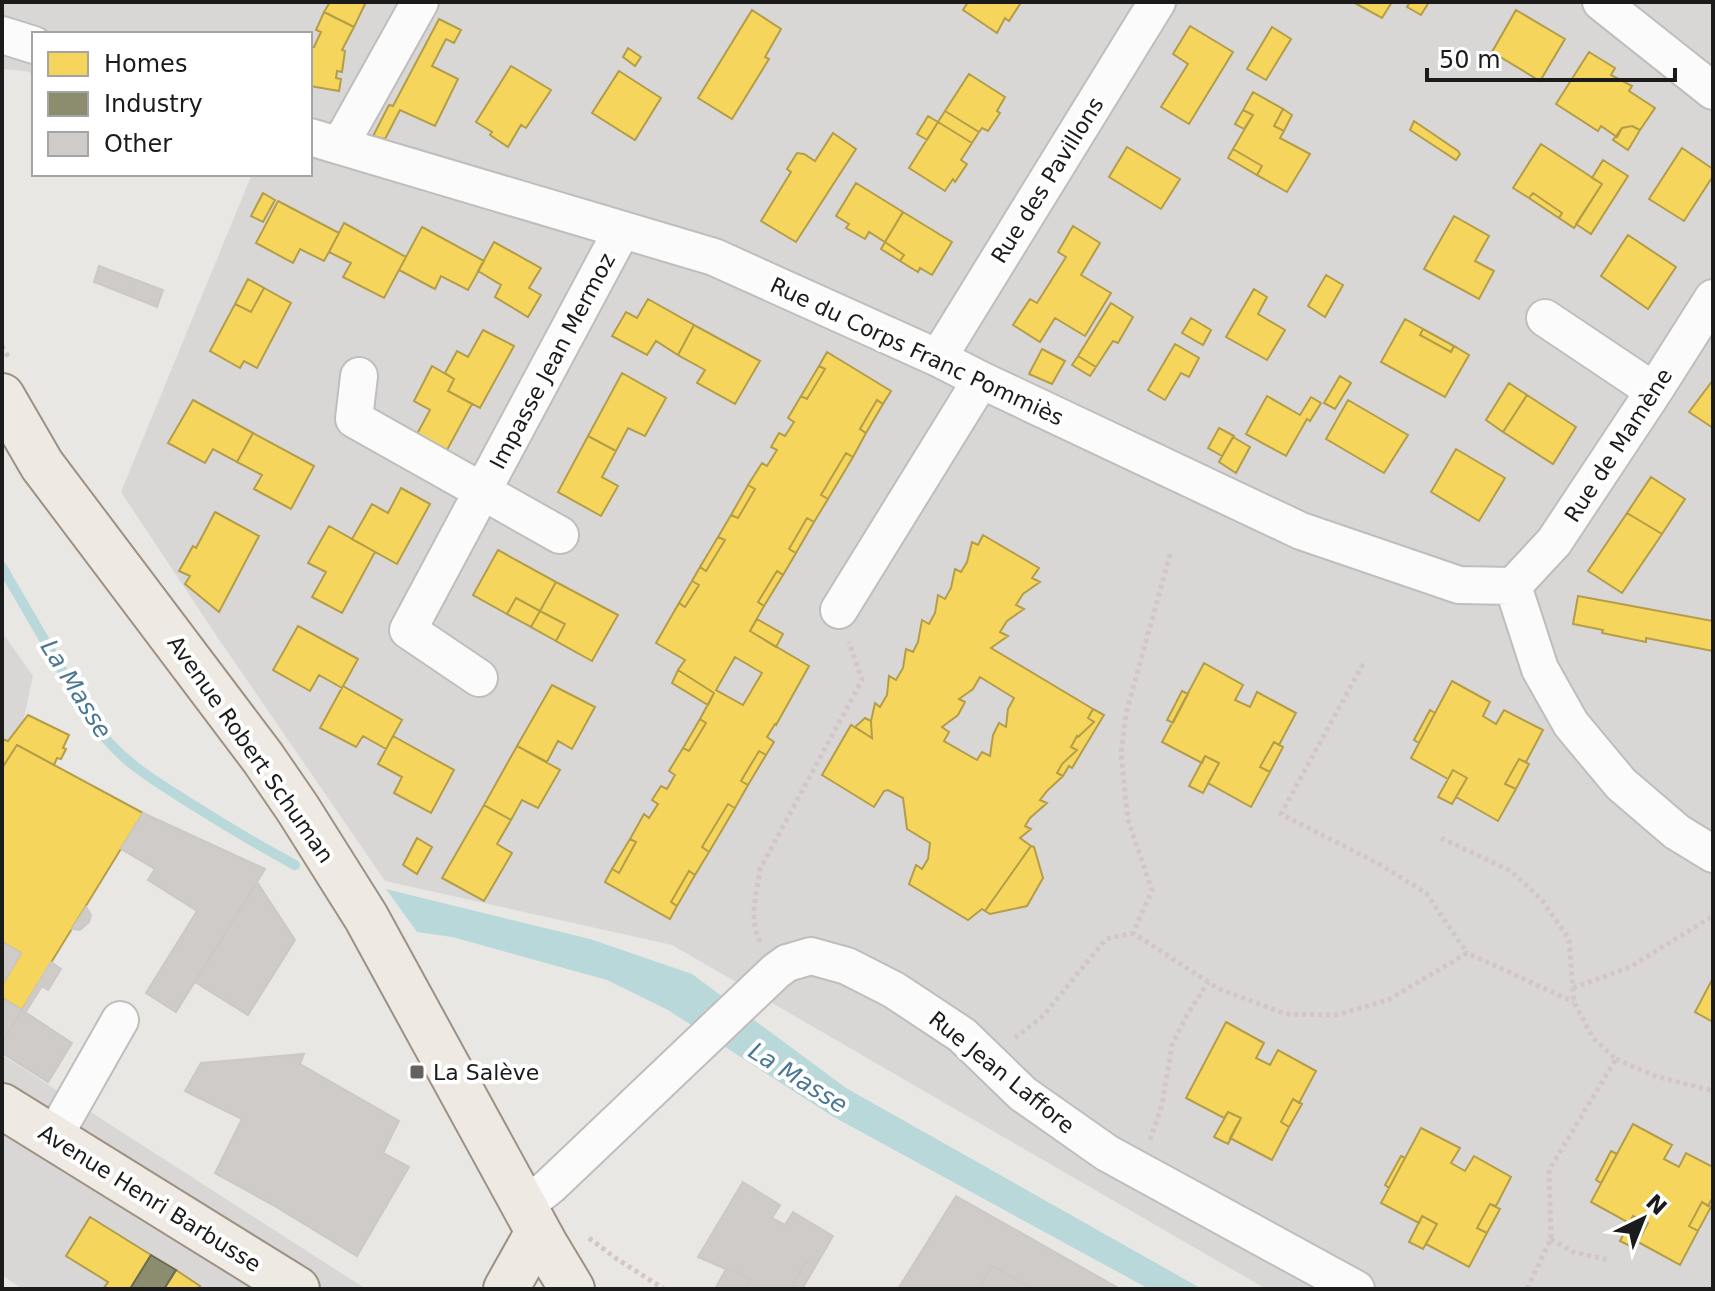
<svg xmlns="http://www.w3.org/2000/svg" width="1715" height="1291" font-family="'DejaVu Sans',sans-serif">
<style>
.residential{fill:#d8d7d5}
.water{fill:#b9d8da}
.homes{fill:#f6d55c;stroke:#b49d48;stroke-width:2;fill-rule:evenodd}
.industry{fill:#8c8c6e;stroke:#6a6a55;stroke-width:2}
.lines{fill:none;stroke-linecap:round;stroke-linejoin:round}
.stream{stroke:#b9d8da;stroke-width:10}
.building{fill:#cecbc8;stroke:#ccc8c5;stroke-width:2}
.minor-casing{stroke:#bfbebc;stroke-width:40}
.major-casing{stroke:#9d9183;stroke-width:48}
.path{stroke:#d4c6c6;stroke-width:5;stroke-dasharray:4 4;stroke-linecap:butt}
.minor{stroke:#fcfbfb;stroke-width:36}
.major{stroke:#efe9e3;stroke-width:44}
.poi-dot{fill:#636261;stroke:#fff;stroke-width:3}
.labels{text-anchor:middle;stroke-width:8;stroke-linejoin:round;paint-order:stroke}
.street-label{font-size:22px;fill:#1b1b1b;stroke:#fff}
.poi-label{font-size:22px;fill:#1b1b1b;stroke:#fff;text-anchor:start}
.water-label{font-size:24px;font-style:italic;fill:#4a7893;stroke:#fff}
</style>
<rect width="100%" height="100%" fill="#e9e7e4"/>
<path class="residential" d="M 2,2 L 1713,2 L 1713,1289 L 1266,1289 L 672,945 L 385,881 L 218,638 L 121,492 L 252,174 L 310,174 L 310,34 L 34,34 L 34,74 L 25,71 L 2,69 Z
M 2,632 L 33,676 L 18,745 L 2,771 Z
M 2,1055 L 366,1289 L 22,1289 L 2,1275 Z"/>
<path class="water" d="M 386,889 L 590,939 L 692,974 L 846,1088 L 1202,1289 L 1149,1289 L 832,1116 L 668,1010 L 607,980 L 452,937 L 417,932 Z"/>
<path class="homes" d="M 330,2 L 366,2 L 354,27 L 324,12 Z
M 968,2 L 1017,2 L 1020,4 L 1009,21 L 1005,18 L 997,33 L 963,10 Z
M 1353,2 L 1392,2 L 1382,18 Z
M 1410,2 L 1429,2 L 1421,15 L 1407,7 Z
M 752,10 L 781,29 L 765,57 L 769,59 L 732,119 L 698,98 Z
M 1516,10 L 1565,39 L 1540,81 L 1492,52 Z
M 324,12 L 354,27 L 342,50 L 345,51 L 342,72 L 337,71 L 336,78 L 341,79 L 339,91 L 310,86 L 310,47 L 314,47 L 321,32 L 316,30 Z
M 439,19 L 461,30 L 454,43 L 446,39 L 432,66 L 458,79 L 435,126 L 400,110 L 385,139 L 373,136 L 389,105 L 393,106 Z
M 1190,26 L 1233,52 L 1189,124 L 1161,107 L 1188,64 L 1173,54 Z
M 1272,27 L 1291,39 L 1266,80 L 1247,69 Z
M 628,48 L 641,57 L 635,66 L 623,57 Z
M 1589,52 L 1615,68 L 1611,75 L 1632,86 L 1629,91 L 1655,108 L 1640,130 L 1632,126 L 1622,128 L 1617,137 L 1601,126 L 1598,131 L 1556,104 Z
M 511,66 L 551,90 L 526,128 L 521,125 L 508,147 L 490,135 L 492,132 L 476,122 Z
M 619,71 L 661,98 L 635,140 L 592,113 Z
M 969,74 L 1005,97 L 997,111 L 1000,113 L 988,131 L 982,128 L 979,132 L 945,111 Z
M 1253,92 L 1283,109 L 1274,126 L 1284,131 L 1280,138 L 1310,154 L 1287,192 L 1257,175 L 1262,166 L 1233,149 L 1253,115 L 1243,110 Z
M 1283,109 L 1292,115 L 1284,131 L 1274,126 Z
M 1243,110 L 1253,115 L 1244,129 L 1235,124 Z
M 945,111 L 979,132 L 972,143 L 938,122 Z
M 928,116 L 938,122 L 927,140 L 917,134 Z
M 1414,121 L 1458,151 L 1460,154 L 1456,160 L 1410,130 Z
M 938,122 L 972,143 L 961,160 L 967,164 L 955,182 L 953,179 L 945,191 L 909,168 Z
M 1632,126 L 1640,130 L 1628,150 L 1613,140 L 1622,128 Z
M 833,133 L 856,149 L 796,242 L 761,221 L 791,172 L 787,169 L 797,153 L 804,154 L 815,161 Z
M 1541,144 L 1602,184 L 1574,228 L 1559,218 L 1562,213 L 1533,193 L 1529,198 L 1513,188 Z
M 1127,147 L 1180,179 L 1161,209 L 1109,177 Z
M 1682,148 L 1713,169 L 1713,176 L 1684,221 L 1649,199 Z
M 1233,149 L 1262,166 L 1257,175 L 1228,158 Z
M 1603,160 L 1628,176 L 1591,234 L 1576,224 L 1602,184 L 1592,178 Z
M 856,183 L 903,212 L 885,242 L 869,232 L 865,239 L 846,228 L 849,224 L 836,216 Z
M 263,193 L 275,200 L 263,222 L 251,216 Z
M 1533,193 L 1562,213 L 1559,218 L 1529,198 Z
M 278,201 L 339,233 L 324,261 L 300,249 L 293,263 L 256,243 Z
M 903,212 L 952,242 L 932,275 L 920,268 L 918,272 L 900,261 L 904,255 L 885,242 Z
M 1454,216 L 1489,236 L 1475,261 L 1494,271 L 1479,299 L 1424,269 Z
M 344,223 L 406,257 L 384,298 L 343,277 L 351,263 L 329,252 Z
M 1073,226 L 1100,243 L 1081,275 L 1111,293 L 1085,336 L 1055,318 L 1040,342 L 1013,325 L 1030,299 L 1037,303 L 1066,257 L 1058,252 Z
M 422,227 L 484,261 L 468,290 L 441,276 L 435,289 L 399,270 Z
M 1628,235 L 1676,267 L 1648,309 L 1601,276 Z
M 494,242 L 541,268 L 529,288 L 541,295 L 528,317 L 495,297 L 501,285 L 478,271 Z
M 885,242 L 904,255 L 900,261 L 881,249 Z
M 1326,275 L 1343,285 L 1325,317 L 1308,306 Z
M 248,279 L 264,288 L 251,312 L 235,304 Z
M 264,288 L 291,303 L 257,368 L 244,361 L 240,368 L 210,351 L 235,304 L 251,312 Z
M 1254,289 L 1267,297 L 1258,314 L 1285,330 L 1267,360 L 1226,337 Z
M 648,299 L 694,325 L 678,355 L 656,341 L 647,355 L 612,336 L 626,312 L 637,318 Z
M 1111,303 L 1133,317 L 1118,343 L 1113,341 L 1096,367 L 1078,356 Z
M 1191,318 L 1211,330 L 1203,345 L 1182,333 Z
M 1405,319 L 1423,329 L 1420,335 L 1451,352 L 1454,346 L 1469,355 L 1445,397 L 1381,362 Z
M 694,325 L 760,361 L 735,404 L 697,383 L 705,370 L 678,355 Z
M 1423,329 L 1454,346 L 1451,352 L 1420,335 Z
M 483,330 L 514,346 L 480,408 L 448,391 L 454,379 L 445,373 L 457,351 L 468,357 Z
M 1175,344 L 1199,358 L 1189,377 L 1181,373 L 1165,400 L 1148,390 Z
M 1042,349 L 1065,361 L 1052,384 L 1029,374 Z
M 827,352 L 891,391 L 883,404 L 877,400 L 860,429 L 866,433 L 853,457 L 846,453 L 821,495 L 828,499 L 814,522 L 807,518 L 789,549 L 796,553 L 783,575 L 777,571 L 758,602 L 764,606 L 750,631 L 809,666 L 776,725 L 775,724 L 767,737 L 774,742 L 766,755 L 759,751 L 741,781 L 748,785 L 735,808 L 728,804 L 702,847 L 709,852 L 695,875 L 689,871 L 671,902 L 677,906 L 670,919 L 605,882 L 612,869 L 619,873 L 636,842 L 630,839 L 644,814 L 649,818 L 658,804 L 652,800 L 661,786 L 667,789 L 675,775 L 669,771 L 683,748 L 689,751 L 706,723 L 700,719 L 714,693 L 678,670 L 685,660 L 656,643 L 679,603 L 685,607 L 699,585 L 692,581 L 700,567 L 706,571 L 725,540 L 718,537 L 731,515 L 738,518 L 755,489 L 748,485 L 762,463 L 767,466 L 777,450 L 771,447 L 779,433 L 785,436 L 794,422 L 788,418 L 801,396 L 807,399 L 825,369 L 819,366 ZM 735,657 L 762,673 L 743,705 L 716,690 Z
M 1078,356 L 1096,367 L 1090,376 L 1072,365 Z
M 432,366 L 454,379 L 448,391 L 472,404 L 447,450 L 417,434 L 430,410 L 414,401 Z
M 819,366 L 825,369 L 807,399 L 801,396 Z
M 622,373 L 666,398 L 645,436 L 628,428 L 616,451 L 588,436 Z
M 1340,376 L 1351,383 L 1335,409 L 1324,403 Z
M 1713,380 L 1713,428 L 1689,412 Z
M 1509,383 L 1527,395 L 1503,432 L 1486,420 Z
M 1527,395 L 1576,427 L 1553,464 L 1503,432 Z
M 1267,396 L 1300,415 L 1311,397 L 1321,403 L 1310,421 L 1307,419 L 1286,456 L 1246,434 Z
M 193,400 L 253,433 L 237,462 L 213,449 L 205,463 L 168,443 Z
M 877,400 L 883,404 L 866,433 L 860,429 Z
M 1348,400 L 1408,435 L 1384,473 L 1326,439 Z
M 1219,428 L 1234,436 L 1222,456 L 1208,448 Z
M 253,433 L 314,466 L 291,509 L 254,489 L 262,475 L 237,462 Z
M 588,436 L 616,451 L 602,477 L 618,486 L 601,516 L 558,492 Z
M 1233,437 L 1250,447 L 1236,473 L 1219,462 Z
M 1456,449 L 1505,478 L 1479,521 L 1431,492 Z
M 846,453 L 853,457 L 828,499 L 821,495 Z
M 1651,477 L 1685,499 L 1662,534 L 1627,513 Z
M 748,485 L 755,489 L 738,518 L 731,515 Z
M 401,488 L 430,504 L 397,564 L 352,539 L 372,504 L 388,513 Z
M 215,512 L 259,536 L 219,612 L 185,584 L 190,576 L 179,571 L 193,546 L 196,548 Z
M 1627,513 L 1662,534 L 1622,593 L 1588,571 Z
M 807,518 L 814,522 L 796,553 L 789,549 Z
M 329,526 L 375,552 L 342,613 L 312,597 L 326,572 L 308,563 Z
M 983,535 L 1039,568 L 1032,578 L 1040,582 L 1023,594 L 1016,605 L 1024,609 L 1007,621 L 1000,632 L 1008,636 L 991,648 L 1093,709 L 1088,718 L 1094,722 L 1078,737 L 1077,736 L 1071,747 L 1077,750 L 1062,764 L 1057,773 L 1063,776 L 1047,791 L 1040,800 L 1047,803 L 1030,818 L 1025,826 L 1031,829 L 1020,838 L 1031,846 L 985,911 L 982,909 L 968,920 L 909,884 L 916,865 L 922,869 L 928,859 L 930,843 L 907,829 L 903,798 L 888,790 L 884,791 L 874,807 L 822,775 L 851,725 L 872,738 L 871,721 L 875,703 L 880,707 L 887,695 L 889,676 L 896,680 L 903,668 L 906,649 L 913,652 L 918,642 L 922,620 L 929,624 L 935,613 L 938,595 L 945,599 L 951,588 L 955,569 L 961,572 L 967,562 L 972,542 L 978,545 ZM 980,677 L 1014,698 L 1008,709 L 1006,727 L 999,723 L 993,735 L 990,756 L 982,752 L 977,760 L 944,741 L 949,732 L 942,727 L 958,715 L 965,702 L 959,699 L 973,689 Z
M 718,537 L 725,540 L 706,571 L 700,567 Z
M 498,550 L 556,582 L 540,611 L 516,598 L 507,614 L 473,595 Z
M 777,571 L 783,575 L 764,606 L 758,602 Z
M 692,581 L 699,585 L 685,607 L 679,603 Z
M 556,582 L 618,615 L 592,661 L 556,641 L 565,624 L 540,611 Z
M 1578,596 L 1713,621 L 1713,651 L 1646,638 L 1646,642 L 1602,633 L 1603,630 L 1573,624 Z
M 516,598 L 540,611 L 531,627 L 507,614 Z
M 540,611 L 565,624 L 556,641 L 531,627 Z
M 757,619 L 783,634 L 776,647 L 750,631 Z
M 298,626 L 358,659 L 342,688 L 319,675 L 310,691 L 273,670 Z
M 1204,663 L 1243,685 L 1235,700 L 1250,707 L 1257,692 L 1296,713 L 1279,745 L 1274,742 L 1260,767 L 1270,772 L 1251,807 L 1208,783 L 1219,763 L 1205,756 L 1202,763 L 1162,742 Z
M 678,670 L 714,693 L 708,705 L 672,683 Z
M 1452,681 L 1490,702 L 1483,716 L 1496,724 L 1504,710 L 1543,730 L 1526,762 L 1519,759 L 1505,784 L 1516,789 L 1498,821 L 1456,797 L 1467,778 L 1453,770 L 1448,779 L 1411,758 Z
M 552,685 L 595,707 L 572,749 L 558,741 L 547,762 L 517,746 Z
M 343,686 L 402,720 L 386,749 L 363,736 L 356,747 L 320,728 Z
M 1182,691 L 1188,694 L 1173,723 L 1167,720 Z
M 1093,709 L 1104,715 L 1072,768 L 1069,766 L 1063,776 L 1057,773 L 1062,764 L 1077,750 L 1071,747 L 1077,736 L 1078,737 L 1094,722 L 1088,718 Z
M 1430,710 L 1435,713 L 1419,743 L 1414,740 Z
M 28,715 L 69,735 L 63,748 L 66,749 L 61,759 L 57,758 L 54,765 L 17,745 L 2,768 L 2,739 L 8,741 Z
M 865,718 L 871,721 L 872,738 L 855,727 Z
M 700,719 L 706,723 L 689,751 L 683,748 Z
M 393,736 L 454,770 L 431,813 L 394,793 L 402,777 L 378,764 Z
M 1274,742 L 1283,747 L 1270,772 L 1260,767 Z
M 17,745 L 143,813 L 22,1010 L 2,998 L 2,985 L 21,953 L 2,942 L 2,768 Z
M 517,746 L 560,770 L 538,808 L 522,800 L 511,820 L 484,805 Z
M 759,751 L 766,755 L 748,785 L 741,781 Z
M 1205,756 L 1219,763 L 1203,793 L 1189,786 Z
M 1519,759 L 1529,764 L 1516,789 L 1505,784 Z
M 1453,770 L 1467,778 L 1452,804 L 1438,797 Z
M 728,804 L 735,808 L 709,852 L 702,847 Z
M 484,805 L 511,820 L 497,844 L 512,853 L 484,901 L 442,878 Z
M 417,838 L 432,847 L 417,874 L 403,865 Z
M 630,839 L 636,842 L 619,873 L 612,869 Z
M 1031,846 L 1034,847 L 1043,878 L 1027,906 L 990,914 L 985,911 Z
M 689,871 L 695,875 L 677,906 L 671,902 Z
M 1713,978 L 1713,1022 L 1695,1012 Z
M 1226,1022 L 1264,1043 L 1256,1058 L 1270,1065 L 1278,1050 L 1316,1071 L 1299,1103 L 1293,1099 L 1281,1122 L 1289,1127 L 1272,1160 L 1230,1138 L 1241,1118 L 1228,1112 L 1224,1118 L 1186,1098 Z
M 1293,1099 L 1302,1104 L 1289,1127 L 1281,1122 Z
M 1228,1112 L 1241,1118 L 1228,1144 L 1214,1137 Z
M 1633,1124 L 1672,1145 L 1664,1159 L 1679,1167 L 1686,1153 L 1713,1167 L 1713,1197 L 1708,1206 L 1702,1202 L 1689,1226 L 1698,1231 L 1680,1265 L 1638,1242 L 1648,1223 L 1633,1216 L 1629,1223 L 1591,1202 Z
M 1421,1128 L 1460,1148 L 1451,1163 L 1465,1171 L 1474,1156 L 1511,1177 L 1496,1206 L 1490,1204 L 1477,1228 L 1487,1233 L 1469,1267 L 1426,1244 L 1437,1224 L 1422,1216 L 1419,1223 L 1381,1203 Z
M 1611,1151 L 1617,1154 L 1601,1183 L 1596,1180 Z
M 1401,1156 L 1405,1158 L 1389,1188 L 1385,1185 Z
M 1702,1202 L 1711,1207 L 1698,1231 L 1689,1226 Z
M 1490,1204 L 1500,1209 L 1487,1233 L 1477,1228 Z
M 1422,1216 L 1437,1224 L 1423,1249 L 1409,1242 Z
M 1633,1216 L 1648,1223 L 1634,1248 L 1620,1241 Z
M 90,1217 L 151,1255 L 130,1289 L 103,1289 L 108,1282 L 66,1256 Z
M 176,1270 L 200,1286 L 198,1289 L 164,1289 Z"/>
<path class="industry" d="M 151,1255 L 176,1270 L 164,1289 L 130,1289 Z"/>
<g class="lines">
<path class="stream" d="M 2,567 L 89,717 C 119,761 149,777 193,805 C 226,826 260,846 295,865"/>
</g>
<path class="building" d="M 99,266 L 163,290 L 157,307 L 94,282 Z
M 143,813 L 265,869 L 176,1012 L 146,993 L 197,911 L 148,880 L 155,869 L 121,849 Z
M 257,882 L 295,940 L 248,1015 L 195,982 Z
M 86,907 L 91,915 L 89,922 L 80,930 L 72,929 Z
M 2,942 L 21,953 L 2,985 Z
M 51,962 L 61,969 L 48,990 L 42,986 L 25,1013 L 22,1010 Z
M 2,998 L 22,1010 L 2,1043 Z
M 22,1010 L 72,1043 L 48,1082 L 2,1053 L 2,1043 Z
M 304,1054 L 300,1064 L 399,1121 L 383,1153 L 409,1167 L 357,1256 L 273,1205 L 215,1173 L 242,1119 L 185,1091 L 201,1063 Z
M 743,1182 L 780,1205 L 772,1218 L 785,1225 L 793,1212 L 833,1236 L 815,1267 L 806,1262 L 792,1285 L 800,1289 L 745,1289 L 750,1280 L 738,1272 L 726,1269 L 698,1257 Z
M 956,1196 L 1120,1289 L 1034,1289 L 992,1266 L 978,1289 L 898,1289 Z
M 806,1262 L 815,1267 L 802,1289 L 800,1289 L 792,1285 Z
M 992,1266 L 1034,1289 L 978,1289 Z
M 726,1269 L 738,1272 L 750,1280 L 745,1289 L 715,1289 Z"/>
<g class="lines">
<g class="minor-casing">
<path id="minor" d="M 1601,2 L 1713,91
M 2,35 L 34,45
M 310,137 L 714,257 L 938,358 L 981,380 L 1301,531 L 1459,585 L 1513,586
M 340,145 L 420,2
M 1545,318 L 1654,391
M 938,358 L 1157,2
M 359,376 L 354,419 L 560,535
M 1513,586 L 1554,542 L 1654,391 L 1713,298
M 1513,586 L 1540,669 L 1571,724 L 1621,784 L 1677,832 L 1713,854
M 839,610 L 981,380
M 479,678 L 408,630 L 622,230
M 53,1138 L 120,1020
M 525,1206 L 550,1186 L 776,971 L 787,963 L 811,956 L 847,966 L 894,990 L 962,1035 L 1023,1094 L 1107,1153 L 1356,1289"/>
</g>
<g class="major-casing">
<path id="major" d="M 2,396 L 42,465 L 263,758 L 298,809 L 366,917 L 545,1244 L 572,1289
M 2,1106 L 297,1289
M 506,1289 L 538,1232"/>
</g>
<path class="path" d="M 2,346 L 10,360
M 1170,554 L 1126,714 L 1121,753 L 1128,820 L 1152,890 L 1133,933 L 1219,989 L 1286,1014 L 1336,1015 L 1388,1000 L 1467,953 L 1574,1002
M 1363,664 L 1281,814 L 1379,864 L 1426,893 L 1467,953
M 1441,838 L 1511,871 L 1542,900 L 1569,939 L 1574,1002 L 1593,1038 L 1616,1059 L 1549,1170 L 1551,1239 L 1527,1289
M 760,942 C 748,918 757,894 760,869 L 862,680 L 849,642
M 1573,988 L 1630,967 L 1713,916
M 1015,1038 L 1043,1016 L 1106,939 L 1133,933
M 1616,1059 L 1655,1076 L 1713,1091
M 1150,1140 L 1162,1105 L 1172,1045 L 1187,1015 L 1208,982
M 589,1238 L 617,1259 L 664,1289
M 1551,1239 L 1573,1252 L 1609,1260"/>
<use href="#minor" class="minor"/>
<use href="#major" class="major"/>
</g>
<rect class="poi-dot" x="409" y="1064" width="16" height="16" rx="4"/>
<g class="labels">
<g class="street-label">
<text transform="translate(1047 180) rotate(-58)" y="8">Rue des Pavillons</text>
<text transform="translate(917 351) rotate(25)" y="8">Rue du Corps Franc Pommiès</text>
<text transform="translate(552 361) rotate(-62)" y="8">Impasse Jean Mermoz</text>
<text transform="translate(1618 445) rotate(-57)" y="8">Rue de Mamène</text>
<text transform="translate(251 749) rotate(55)" y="8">Avenue Robert Schuman</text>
<text transform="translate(1002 1072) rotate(39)" y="8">Rue Jean Laffore</text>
<text transform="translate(150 1198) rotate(32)" y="8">Avenue Henri Barbusse</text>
</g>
<g class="poi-label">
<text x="433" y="1080">La Salève</text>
</g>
<g class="water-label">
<text transform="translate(76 689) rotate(58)" y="8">La Masse</text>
<text transform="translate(798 1078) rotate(32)" y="8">La Masse</text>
</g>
</g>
<rect width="1715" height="1291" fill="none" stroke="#1b1b1b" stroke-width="8"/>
<rect x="32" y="32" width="280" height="144" fill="#ffffff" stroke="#a4a4a4" stroke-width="2"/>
<rect x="48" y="52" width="40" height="24" fill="#f6d55c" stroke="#a4a4a4" stroke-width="2"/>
<text x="104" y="72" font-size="24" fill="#1b1b1b">Homes</text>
<rect x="48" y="92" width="40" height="24" fill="#8c8c6e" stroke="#a4a4a4" stroke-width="2"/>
<text x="104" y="112" font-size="24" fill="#1b1b1b">Industry</text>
<rect x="48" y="132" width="40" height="24" fill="#cecbc8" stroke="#a4a4a4" stroke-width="2"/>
<text x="104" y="152" font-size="24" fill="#1b1b1b">Other</text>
<g transform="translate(1643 1219) rotate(43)" stroke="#ffffff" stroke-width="6" paint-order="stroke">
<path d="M0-6L14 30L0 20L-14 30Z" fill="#1b1b1b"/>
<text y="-12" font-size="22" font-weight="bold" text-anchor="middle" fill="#1b1b1b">N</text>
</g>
<path d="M1427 68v12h248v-12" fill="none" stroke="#1b1b1b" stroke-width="4"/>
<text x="1439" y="68" font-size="24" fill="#1b1b1b" stroke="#ffffff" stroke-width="6" paint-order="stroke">50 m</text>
</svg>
